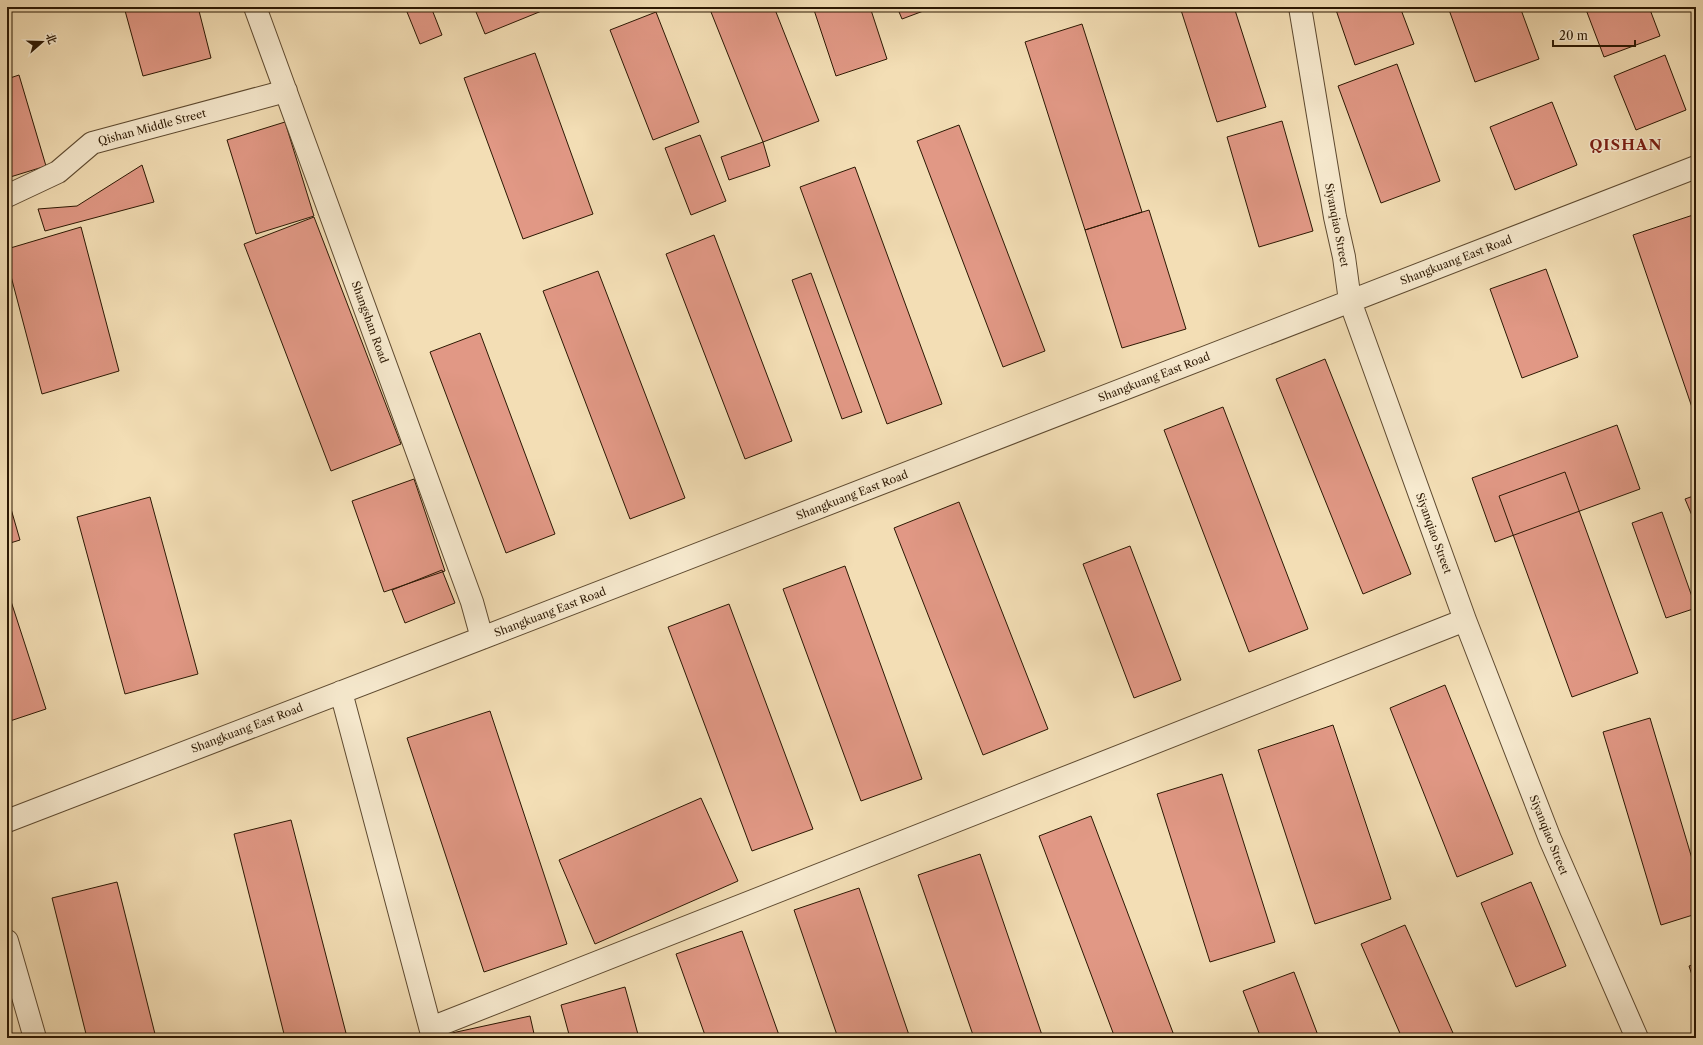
<svg xmlns="http://www.w3.org/2000/svg" width="1703" height="1045" font-family="'Libre Caslon Text','Noto Serif SC',serif">
<style>
.building{fill:#e19885;stroke:#2c1803}
.lines{fill:none;stroke-linecap:round;stroke-linejoin:round}
.minor-casing{stroke:#5e4a30;stroke-width:24}
.minor{stroke:#f7eacf;stroke-width:22}
.labels{text-anchor:middle;stroke-width:3;stroke-linejoin:round;paint-order:stroke}
.street-label{font-size:11px;fill:#2c1803;stroke:#f7eacf}
.district-label{font-size:15px;font-weight:bold;letter-spacing:1px;fill:#7a1f14;stroke:#f7eacf}
</style>
<rect width="100%" height="100%" fill="#f3deb5"/>
<filter id="stains"><feTurbulence type="fractalNoise" baseFrequency=".005" numOctaves="4"/><feColorMatrix values="0 0 0 0 .2 0 0 0 0 .09 0 0 0 0 .02 0 0 0 .5 -.17"/></filter>
<radialGradient id="worn" r=".72"><stop offset=".6" stop-color="#630" stop-opacity="0"/><stop offset="1" stop-color="#630" stop-opacity=".3"/></radialGradient>
<path class="building" d="M 124,7 L 198,7 L 211,58 L 143,76 Z
M 405,7 L 431,7 L 442,35 L 420,44 Z
M 474,7 L 548,7 L 549,8 L 485,34 Z
M 709,7 L 774,7 L 819,121 L 763,142 Z
M 813,7 L 870,7 L 887,59 L 836,76 Z
M 897,7 L 934,7 L 902,19 Z
M 1180,7 L 1234,7 L 1266,107 L 1217,122 Z
M 1335,7 L 1400,7 L 1414,44 L 1355,65 Z
M 1448,7 L 1520,7 L 1539,59 L 1475,82 Z
M 1585,7 L 1649,7 L 1660,36 L 1604,57 Z
M 656,12 L 699,122 L 653,140 L 610,30 Z
M 1082,24 L 1142,212 L 1085,230 L 1025,42 Z
M 535,53 L 593,214 L 523,239 L 464,78 Z
M 1665,55 L 1686,110 L 1636,130 L 1614,76 Z
M 1397,64 L 1440,181 L 1381,203 L 1338,86 Z
M 19,75 L 46,166 L 7,178 L 7,79 Z
M 1552,102 L 1577,165 L 1515,190 L 1490,127 Z
M 1282,121 L 1313,231 L 1259,247 L 1227,137 Z
M 285,122 L 314,216 L 256,234 L 227,140 Z
M 959,125 L 1045,351 L 1003,367 L 917,141 Z
M 700,135 L 726,201 L 691,215 L 665,148 Z
M 763,142 L 770,166 L 729,180 L 721,157 Z
M 142,165 L 154,202 L 45,231 L 38,209 L 77,206 Z
M 855,167 L 942,404 L 887,424 L 800,187 Z
M 1149,210 L 1186,329 L 1122,348 L 1085,230 Z
M 1696,214 L 1696,419 L 1633,235 Z
M 314,217 L 401,444 L 331,471 L 244,244 Z
M 81,227 L 119,371 L 42,394 L 7,261 L 7,249 Z
M 714,235 L 792,441 L 745,459 L 666,254 Z
M 1546,269 L 1578,357 L 1522,378 L 1490,289 Z
M 598,271 L 685,498 L 630,519 L 543,291 Z
M 811,273 L 862,412 L 842,419 L 792,280 Z
M 480,333 L 555,534 L 506,553 L 430,352 Z
M 1325,359 L 1411,574 L 1363,594 L 1276,379 Z
M 1223,407 L 1308,629 L 1249,652 L 1164,430 Z
M 1617,425 L 1640,489 L 1495,542 L 1472,478 Z
M 1565,472 L 1638,673 L 1572,697 L 1499,496 Z
M 414,479 L 445,571 L 384,592 L 352,501 Z
M 7,495 L 20,540 L 7,544 Z
M 1696,495 L 1696,525 L 1685,499 Z
M 150,497 L 198,674 L 125,694 L 77,517 Z
M 959,502 L 1048,729 L 983,755 L 894,528 Z
M 1662,512 L 1696,608 L 1666,618 L 1632,523 Z
M 1130,546 L 1181,680 L 1134,698 L 1083,564 Z
M 845,566 L 922,779 L 861,801 L 783,589 Z
M 442,570 L 455,603 L 405,623 L 392,590 Z
M 7,589 L 46,709 L 7,722 Z
M 729,604 L 813,829 L 752,851 L 668,627 Z
M 1445,685 L 1513,854 L 1457,877 L 1390,708 Z
M 490,711 L 567,944 L 484,972 L 407,738 Z
M 1650,718 L 1696,872 L 1696,914 L 1661,925 L 1603,732 Z
M 1333,725 L 1391,899 L 1315,924 L 1258,750 Z
M 1222,774 L 1275,942 L 1210,962 L 1157,794 Z
M 701,798 L 738,881 L 595,944 L 559,860 Z
M 1091,816 L 1175,1038 L 1115,1038 L 1039,836 Z
M 291,820 L 347,1037 L 342,1038 L 285,1038 L 234,834 Z
M 980,854 L 1043,1038 L 974,1038 L 918,875 Z
M 117,882 L 156,1038 L 87,1038 L 52,898 Z
M 1531,882 L 1566,966 L 1516,987 L 1481,903 Z
M 859,888 L 910,1038 L 838,1038 L 794,910 Z
M 1405,925 L 1453,1033 L 1442,1038 L 1402,1038 L 1361,944 Z
M 742,931 L 780,1038 L 706,1038 L 676,954 Z
M 1696,964 L 1696,987 L 1689,966 Z
M 1294,972 L 1319,1038 L 1261,1038 L 1243,991 Z
M 625,987 L 639,1038 L 570,1038 L 561,1005 Z
M 530,1016 L 535,1038 L 453,1038 L 452,1033 Z"/>
<g class="lines">
<g class="minor-casing">
<path id="minor" d="M 255,7 L 472,602 L 482,638
M 1300,7 L 1335,217 L 1344,257 L 1350,301 L 1465,620 L 1550,839 L 1637,1038
M 7,196 L 58,172 L 92,143 L 286,91
M 341,692 L 433,1038
M 7,821 L 482,638 L 1696,167
M 7,941 L 35,1038
M 431,1028 L 1465,620"/>
</g>
<use href="#minor" class="minor"/>
</g>
<g class="labels">
<g class="street-label">
<text transform="translate(152 127) rotate(-15)" y="4">Qishan Middle Street</text>
<text transform="translate(1337 225) rotate(79)" y="4">Siyanqiao Street</text>
<text transform="translate(1456 260) rotate(-21)" y="4">Shangkuang East Road</text>
<text transform="translate(370 322) rotate(70)" y="4">Shangshan Road</text>
<text transform="translate(1154 377) rotate(-21)" y="4">Shangkuang East Road</text>
<text transform="translate(852 495) rotate(-21)" y="4">Shangkuang East Road</text>
<text transform="translate(1434 533) rotate(70)" y="4">Siyanqiao Street</text>
<text transform="translate(550 612) rotate(-21)" y="4">Shangkuang East Road</text>
<text transform="translate(247 728) rotate(-21)" y="4">Shangkuang East Road</text>
<text transform="translate(1549 835) rotate(68)" y="4">Siyanqiao Street</text>
</g>
<g class="district-label">
<text x="1626" y="150">QISHAN</text>
</g>
</g>
<rect width="1703" height="1045" fill="none" stroke="#f3deb5" stroke-width="24"/>
<rect x="8" y="8" width="1687" height="1029" fill="none" stroke="#2c1803" stroke-width="2"/>
<rect x="12" y="12" width="1679" height="1021" fill="none" stroke="#2c1803"/>
<g transform="translate(42 42) rotate(70)" stroke="#f7eacf" stroke-width="3" paint-order="stroke">
<path d="M0-3L7 15L0 10L-7 15Z" fill="#2c1803"/>
<text y="-6" font-size="11" font-weight="bold" text-anchor="middle" fill="#2c1803">北</text>
</g>
<path d="M1553 40v6h82v-6" fill="none" stroke="#2c1803" stroke-width="2"/>
<text x="1559" y="40" font-size="12" fill="#2c1803" stroke="#f7eacf" stroke-width="3" paint-order="stroke">20 m</text>
<rect width="100%" height="100%" filter="url(#stains)"/>
<rect width="100%" height="100%" fill="url(#worn)"/>
</svg>
